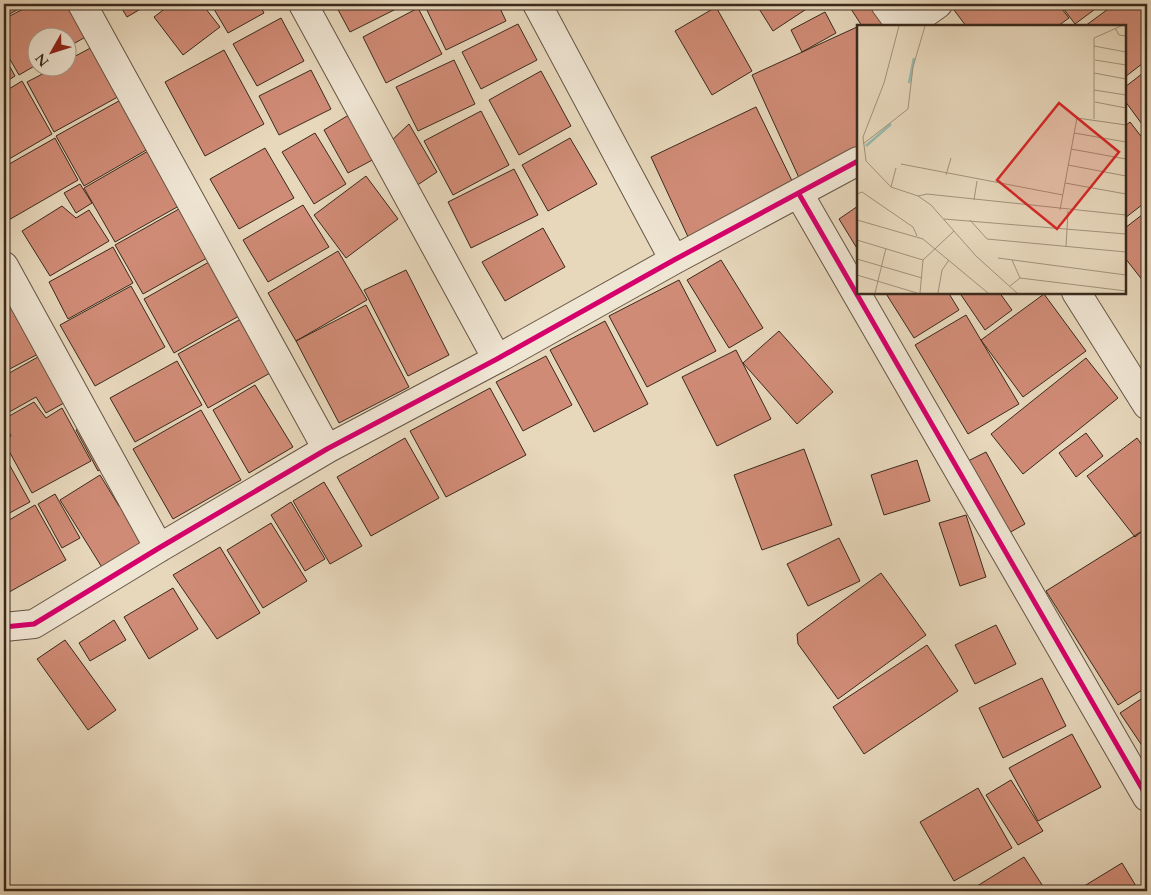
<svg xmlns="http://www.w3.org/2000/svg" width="1151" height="895" font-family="Cardo,serif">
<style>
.building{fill:#d08b76;stroke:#3a2a1c}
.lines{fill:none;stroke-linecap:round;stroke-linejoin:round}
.street-casing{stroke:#655544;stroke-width:30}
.street{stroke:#efe5d3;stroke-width:28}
.cycleway-casing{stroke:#efe5d3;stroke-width:8}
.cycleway{stroke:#d6006c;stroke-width:5}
.inset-river{fill:none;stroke:#97baae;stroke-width:2.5}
.inset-road{fill:none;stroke:#a2927b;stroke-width:1}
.view{fill:#d62828;fill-opacity:0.15;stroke:#d62828;stroke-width:2.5}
.inset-edge{fill:none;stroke:#3a2a1c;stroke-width:2.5}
</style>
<rect width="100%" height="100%" fill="#e7d7bb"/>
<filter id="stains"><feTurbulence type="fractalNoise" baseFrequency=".004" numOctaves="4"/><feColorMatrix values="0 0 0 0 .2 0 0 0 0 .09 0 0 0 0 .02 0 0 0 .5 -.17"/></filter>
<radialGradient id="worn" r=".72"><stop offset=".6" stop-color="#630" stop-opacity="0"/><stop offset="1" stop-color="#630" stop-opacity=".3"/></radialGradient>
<path class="building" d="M 4,4 L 28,4 L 4,17 Z
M 33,4 L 70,4 L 89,35 L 68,47 L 68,38 L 38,38 L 38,64 L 19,75 L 4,49 L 4,19 Z
M 119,4 L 149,4 L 127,17 Z
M 171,4 L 202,4 L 220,27 L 183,55 L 154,17 Z
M 211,4 L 259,4 L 264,13 L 228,33 Z
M 335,4 L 406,4 L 350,32 Z
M 430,4 L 498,4 L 506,21 L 446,50 L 425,6 Z
M 756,4 L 814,4 L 773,31 Z
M 858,4 L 873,4 L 889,26 L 862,26 L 851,9 Z
M 962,4 L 1058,4 L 1069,18 L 1058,26 L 966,26 L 954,10 Z
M 1060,4 L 1102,4 L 1075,24 Z
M 1115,4 L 1144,4 L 1147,8 L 1147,60 L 1125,77 L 1125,26 L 1085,26 Z
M 716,7 L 752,71 L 712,95 L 675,31 Z
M 418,8 L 442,54 L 386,83 L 363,37 Z
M 825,12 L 836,33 L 802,52 L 791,30 Z
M 281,18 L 304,61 L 257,86 L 233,44 Z
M 518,24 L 537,60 L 481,89 L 462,52 Z
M 857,27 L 858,31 L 858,154 L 800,180 L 752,75 Z
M 98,44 L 125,93 L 54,132 L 27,82 L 54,68 L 68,68 L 68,60 Z
M 224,50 L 264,124 L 205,156 L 165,82 Z
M 4,56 L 15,76 L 4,83 Z
M 454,60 L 475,104 L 418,131 L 396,87 Z
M 311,70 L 331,109 L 279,135 L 259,96 Z
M 1147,70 L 1147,131 L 1125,101 L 1125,87 Z
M 541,71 L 571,126 L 519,155 L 489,100 Z
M 22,81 L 52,134 L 4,162 L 4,92 Z
M 126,97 L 155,145 L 84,186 L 56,136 Z
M 756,107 L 796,189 L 689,239 L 651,157 Z
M 481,111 L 509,165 L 453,195 L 424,141 Z
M 352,113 L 378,157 L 348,173 L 324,130 Z
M 1130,122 L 1147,144 L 1147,201 L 1125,218 L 1125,126 Z
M 409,124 L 437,172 L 416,186 L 391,141 Z
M 315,133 L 346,184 L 314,204 L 282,152 Z
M 55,138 L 78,180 L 7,221 L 4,215 L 4,167 Z
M 570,138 L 597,184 L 548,211 L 522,165 Z
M 155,147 L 186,202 L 115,242 L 84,188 Z
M 265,148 L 294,198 L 239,229 L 210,179 Z
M 514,169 L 538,215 L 471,248 L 448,202 Z
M 366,176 L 398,219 L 346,258 L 314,215 Z
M 80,184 L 92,203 L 76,213 L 64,193 Z
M 186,205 L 214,254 L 143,294 L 115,245 Z
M 303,205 L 329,247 L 268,282 L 243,240 Z
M 62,206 L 76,218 L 89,210 L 109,241 L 50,276 L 22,231 Z
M 858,206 L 858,250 L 839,219 Z
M 1147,211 L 1147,286 L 1125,258 L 1125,228 Z
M 543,228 L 565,267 L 505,301 L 482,262 Z
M 113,247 L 133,283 L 68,319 L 49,282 Z
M 338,251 L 367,300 L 296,341 L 268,293 Z
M 216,258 L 246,312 L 174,353 L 144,299 Z
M 721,260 L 763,328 L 729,348 L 687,280 Z
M 406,270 L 449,355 L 408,376 L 364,290 Z
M 679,280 L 716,351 L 647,387 L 609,316 Z
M 131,286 L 165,347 L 95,386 L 60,325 Z
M 885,292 L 948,292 L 959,310 L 914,338 Z
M 959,292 L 999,292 L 1012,310 L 985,330 Z
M 1044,294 L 1086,351 L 1023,397 L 981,340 Z
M 16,301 L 42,352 L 4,372 L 4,308 Z
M 366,305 L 409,387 L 339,423 L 296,341 Z
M 248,315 L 279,368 L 208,408 L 178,354 Z
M 966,315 L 1019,404 L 968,434 L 915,345 Z
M 605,321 L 648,404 L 594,432 L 550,350 Z
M 779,331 L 833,392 L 797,424 L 743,363 Z
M 736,350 L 771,419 L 717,446 L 682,377 Z
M 45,353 L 71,399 L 46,413 L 36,397 L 4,415 L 4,376 Z
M 546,356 L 572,405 L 523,431 L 496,382 Z
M 1086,358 L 1118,398 L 1023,474 L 991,434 Z
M 177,361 L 202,405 L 135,442 L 110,398 Z
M 255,385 L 293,447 L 249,473 L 213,410 Z
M 490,388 L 526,455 L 446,497 L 410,431 Z
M 34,402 L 46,418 L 62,408 L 91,461 L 32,493 L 4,442 L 4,439 L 11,436 L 4,423 L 4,419 Z
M 201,410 L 241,480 L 173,519 L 133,449 Z
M 88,423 L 110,464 L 98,471 L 76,430 Z
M 1086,433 L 1103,456 L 1076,477 L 1059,453 Z
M 405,438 L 439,498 L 371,536 L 337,477 Z
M 1137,438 L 1147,452 L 1147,527 L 1135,537 L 1087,476 Z
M 804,449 L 832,525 L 762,550 L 734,475 Z
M 986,452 L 1025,524 L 1007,534 L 968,461 Z
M 4,455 L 30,502 L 4,516 Z
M 917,460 L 930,501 L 884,515 L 871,475 Z
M 100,475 L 119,506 L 127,503 L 149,540 L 103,569 L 60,500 Z
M 324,482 L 362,546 L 330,564 L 293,501 Z
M 55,494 L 80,538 L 62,548 L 38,504 Z
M 291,502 L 325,559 L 305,571 L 271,515 Z
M 35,505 L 66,560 L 4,595 L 4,523 Z
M 966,515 L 986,577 L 960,586 L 939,523 Z
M 271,523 L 307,581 L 263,608 L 227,550 Z
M 1147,528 L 1147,687 L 1118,705 L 1046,591 Z
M 839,538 L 860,581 L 808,606 L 787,564 Z
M 220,547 L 260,613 L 217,639 L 173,575 Z
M 881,573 L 926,635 L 838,699 L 798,644 L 797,634 Z
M 173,588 L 198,629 L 149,659 L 124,617 Z
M 114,620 L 126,640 L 90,661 L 79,643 Z
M 996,625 L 1016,664 L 975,684 L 955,645 Z
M 65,640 L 116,710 L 88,730 L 37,659 Z
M 927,645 L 958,691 L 864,754 L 833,707 Z
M 1042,678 L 1066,726 L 1003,758 L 979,708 Z
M 1147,695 L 1147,753 L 1120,713 Z
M 1072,734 L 1101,787 L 1038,821 L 1009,768 Z
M 1011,780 L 1043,831 L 1018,845 L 986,795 Z
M 978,788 L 1012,848 L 954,881 L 920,822 Z
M 1024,857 L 1046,891 L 969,891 Z
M 1122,863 L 1139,891 L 1076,891 Z"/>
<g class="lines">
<g class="street-casing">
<path id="street" d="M 82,4 L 327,449
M 303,4 L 497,359
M 537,4 L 674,260
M 885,4 L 901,26
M 907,26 L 938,4
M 799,194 L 1147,797
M 4,266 L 159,548
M 1076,292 L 1147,405
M 4,627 L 34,624 L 159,548 L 327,449 L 497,359 L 674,260 L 858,161"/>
</g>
<use href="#street" class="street"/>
<g class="cycleway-casing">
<path id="cycleway" d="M 799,194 L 1147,797
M 4,627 L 34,624 L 159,548 L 327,449 L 497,359 L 674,260 L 858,161"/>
</g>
<use href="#cycleway" class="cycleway"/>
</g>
<g transform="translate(857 25)">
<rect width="269" height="269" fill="#e7d7bb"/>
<path class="inset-river" d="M 52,58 L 57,33M 9,121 L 34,99"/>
<path class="inset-road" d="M 42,1 L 27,58 L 6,112 L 9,136 L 34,162 L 61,171 L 74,180 L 119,231 L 160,268M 258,3 L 262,10 L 269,11M 237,21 L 269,27M 238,35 L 269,40M 237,48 L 269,54M 237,65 L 269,70M 238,77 L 269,83M 237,94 L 237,13 L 264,1M 217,108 L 269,117M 6,119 L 51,84 L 56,42 L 68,1M 214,124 L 269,134M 44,139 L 206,170M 211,140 L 269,151M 89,150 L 94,133M 208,158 L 269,169M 34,162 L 39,143M 0,169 L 5,167 L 56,202 L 60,211M 61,171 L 70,169 L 269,190M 117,175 L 120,156M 203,185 L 220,93 L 269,100M 87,194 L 269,209M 0,195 L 66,214 L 131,268M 113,195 L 130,214 L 269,227M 0,215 L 66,235M 209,222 L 211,186M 141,233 L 269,250M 0,234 L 65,253M 155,235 L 163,253M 0,250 L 60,268M 153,261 L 163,253 L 269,266M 18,268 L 29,223M 63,268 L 66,235 L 97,206M 81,268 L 85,245 L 92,235"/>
<path class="view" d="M 202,78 L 262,127 L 200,204 L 140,155 Z"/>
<rect width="269" height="269" class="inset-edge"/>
</g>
<rect width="1151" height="895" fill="none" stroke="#e7d7bb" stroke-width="20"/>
<rect x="5" y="5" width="1141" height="885" fill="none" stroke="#3a2a1c" stroke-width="2.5"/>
<rect x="10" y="10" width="1131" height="875" fill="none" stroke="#3a2a1c"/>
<g transform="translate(52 52) rotate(231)"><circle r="24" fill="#efe5d3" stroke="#a79a8a"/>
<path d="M0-4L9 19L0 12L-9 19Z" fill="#8f2418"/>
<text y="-8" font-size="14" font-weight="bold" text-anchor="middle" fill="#3a2a1c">N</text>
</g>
<rect width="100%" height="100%" filter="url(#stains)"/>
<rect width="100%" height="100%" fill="url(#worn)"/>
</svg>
